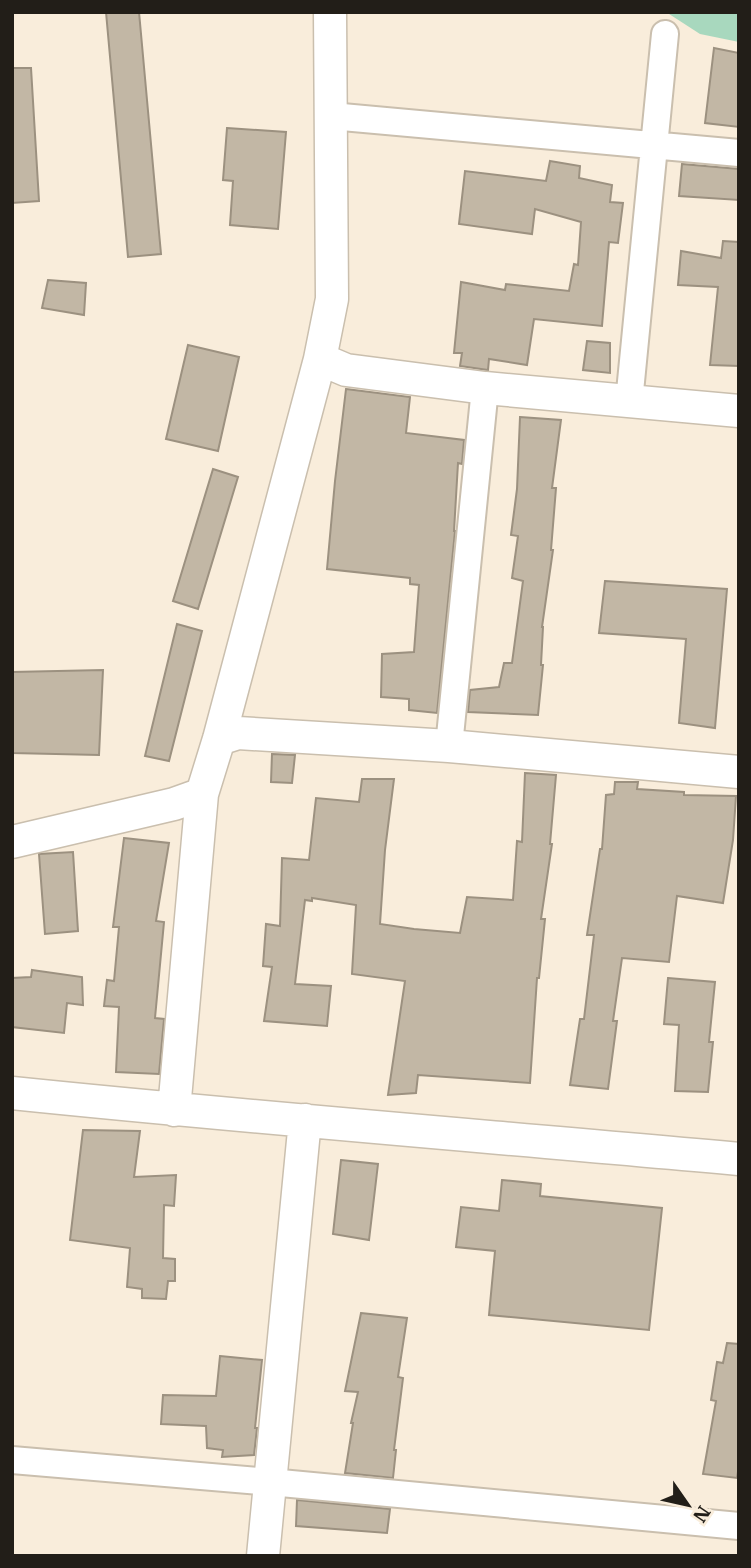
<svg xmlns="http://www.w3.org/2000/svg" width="751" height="1568" font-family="'IBM Plex Serif',serif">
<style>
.green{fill:#a8d8be}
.building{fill:#c2b7a5;stroke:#9c9180;stroke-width:2}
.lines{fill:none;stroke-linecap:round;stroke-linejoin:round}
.minor-casing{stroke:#cabfae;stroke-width:30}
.tertiary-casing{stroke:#cabfae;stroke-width:35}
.minor{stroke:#fff;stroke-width:26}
.tertiary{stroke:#fff;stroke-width:32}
</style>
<rect width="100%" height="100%" fill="#f9eddb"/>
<path class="green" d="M 666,12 L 739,12 L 739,42 L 700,34 Z"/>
<path class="building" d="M 106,12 L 139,12 L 161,254 L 128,257 Z
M 714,48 L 739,53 L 739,127 L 705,123 Z
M 12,68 L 31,68 L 39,201 L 12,203 Z
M 227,128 L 286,132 L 278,229 L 230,225 L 233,181 L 223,180 Z
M 550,161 L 580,166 L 579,178 L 612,185 L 610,202 L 623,203 L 618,243 L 609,242 L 602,326 L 534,319 L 527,365 L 489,359 L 488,370 L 460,366 L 462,353 L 454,353 L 461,282 L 505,290 L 506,284 L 569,291 L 574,264 L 578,265 L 581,222 L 535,209 L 532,234 L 459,224 L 465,171 L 546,181 Z
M 682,164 L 739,169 L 739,200 L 679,196 Z
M 723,241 L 739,242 L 739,366 L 710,365 L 718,287 L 678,285 L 681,251 L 721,258 Z
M 48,280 L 86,283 L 84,315 L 42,308 Z
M 587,341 L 610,343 L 610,373 L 583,370 Z
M 188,345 L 239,357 L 218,451 L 166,439 Z
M 346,389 L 410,397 L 406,433 L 464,440 L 462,464 L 458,463 L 454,531 L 455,531 L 437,713 L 409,710 L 409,699 L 381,697 L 382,654 L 414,652 L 419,585 L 410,584 L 410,578 L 327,569 L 335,481 Z
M 520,417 L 561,420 L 552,488 L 556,488 L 551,550 L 553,550 L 542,627 L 543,627 L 541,665 L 543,665 L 538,715 L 468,712 L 470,690 L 499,687 L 504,663 L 512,663 L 523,581 L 512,578 L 518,536 L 511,535 L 517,489 Z
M 213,469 L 238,477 L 198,609 L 173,601 Z
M 605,581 L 727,589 L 715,728 L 679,723 L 686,639 L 599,633 Z
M 177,624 L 202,631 L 169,761 L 145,756 Z
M 103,670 L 99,755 L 12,753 L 12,672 Z
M 272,754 L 295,755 L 292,783 L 271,782 Z
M 525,773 L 556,775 L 550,844 L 552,844 L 541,919 L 545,919 L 539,978 L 537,978 L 530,1083 L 418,1075 L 416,1093 L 388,1095 L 405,981 L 352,974 L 356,905 L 312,898 L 312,901 L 305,900 L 295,984 L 331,986 L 327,1026 L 264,1021 L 272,967 L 263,966 L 266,924 L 280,926 L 282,858 L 309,860 L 316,798 L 359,802 L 362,779 L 394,779 L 385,850 L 380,924 L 414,929 L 460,933 L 467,897 L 513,900 L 517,841 L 522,842 Z
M 615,782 L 638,782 L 637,789 L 684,792 L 684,795 L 736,796 L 733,840 L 723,903 L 677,896 L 669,962 L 622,958 L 613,1021 L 617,1021 L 608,1089 L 570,1085 L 580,1019 L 584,1019 L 594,935 L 587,935 L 600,849 L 602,849 L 606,795 L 614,794 Z
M 124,838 L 169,843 L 156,921 L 164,922 L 155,1018 L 164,1019 L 159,1074 L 116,1072 L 119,1007 L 104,1006 L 107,980 L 114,981 L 119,927 L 113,927 Z
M 73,852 L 78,931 L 45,934 L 39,854 Z
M 32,970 L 82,977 L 83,1005 L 67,1003 L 64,1033 L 12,1027 L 12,978 L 31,977 Z
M 668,978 L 715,982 L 709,1042 L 713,1042 L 708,1092 L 675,1091 L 679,1025 L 664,1024 Z
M 83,1130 L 140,1131 L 134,1177 L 176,1175 L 174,1206 L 164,1205 L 163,1258 L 175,1259 L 175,1281 L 168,1281 L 166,1299 L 142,1298 L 142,1289 L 127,1287 L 130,1248 L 70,1240 Z
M 341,1160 L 378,1164 L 369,1240 L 333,1234 Z
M 502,1180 L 541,1184 L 540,1196 L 662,1208 L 649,1330 L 489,1315 L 495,1251 L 456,1247 L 461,1207 L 499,1211 Z
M 361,1313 L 407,1318 L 398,1377 L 403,1378 L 394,1450 L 396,1450 L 393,1478 L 345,1473 L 353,1423 L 351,1423 L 358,1392 L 345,1391 Z
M 727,1343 L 739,1344 L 739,1465 L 737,1478 L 703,1474 L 716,1401 L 711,1400 L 717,1362 L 723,1363 Z
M 220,1356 L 262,1360 L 255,1428 L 257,1428 L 254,1455 L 222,1457 L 223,1450 L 207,1448 L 206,1426 L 161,1424 L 163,1395 L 216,1396 Z
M 297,1500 L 390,1509 L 387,1533 L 296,1526 Z"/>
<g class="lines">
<g class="minor-casing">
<path id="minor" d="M 331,116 L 739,153
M 629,402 L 665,34
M 449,746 L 485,388
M 12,1460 L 270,1482 L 739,1526"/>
</g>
<g class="tertiary-casing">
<path id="tertiary" d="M 320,359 L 346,370 L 485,388 L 739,411
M 219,739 L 238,733 L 449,746 L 739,772
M 12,842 L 174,804 L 202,794 L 219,739 L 320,359 L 332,299 L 330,12
M 12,1093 C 254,1118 497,1137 739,1159
M 174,1110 L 202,794
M 263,1556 L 305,1120"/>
</g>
<use href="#minor" class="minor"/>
<use href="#tertiary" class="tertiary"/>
</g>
<rect width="751" height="1568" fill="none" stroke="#221e18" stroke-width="28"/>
<g transform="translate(688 1505) rotate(124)" stroke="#f9eddb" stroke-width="5" paint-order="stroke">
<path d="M0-5L12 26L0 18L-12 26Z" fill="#221e18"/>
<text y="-10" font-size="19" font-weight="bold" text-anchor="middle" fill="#221e18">N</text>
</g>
</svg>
